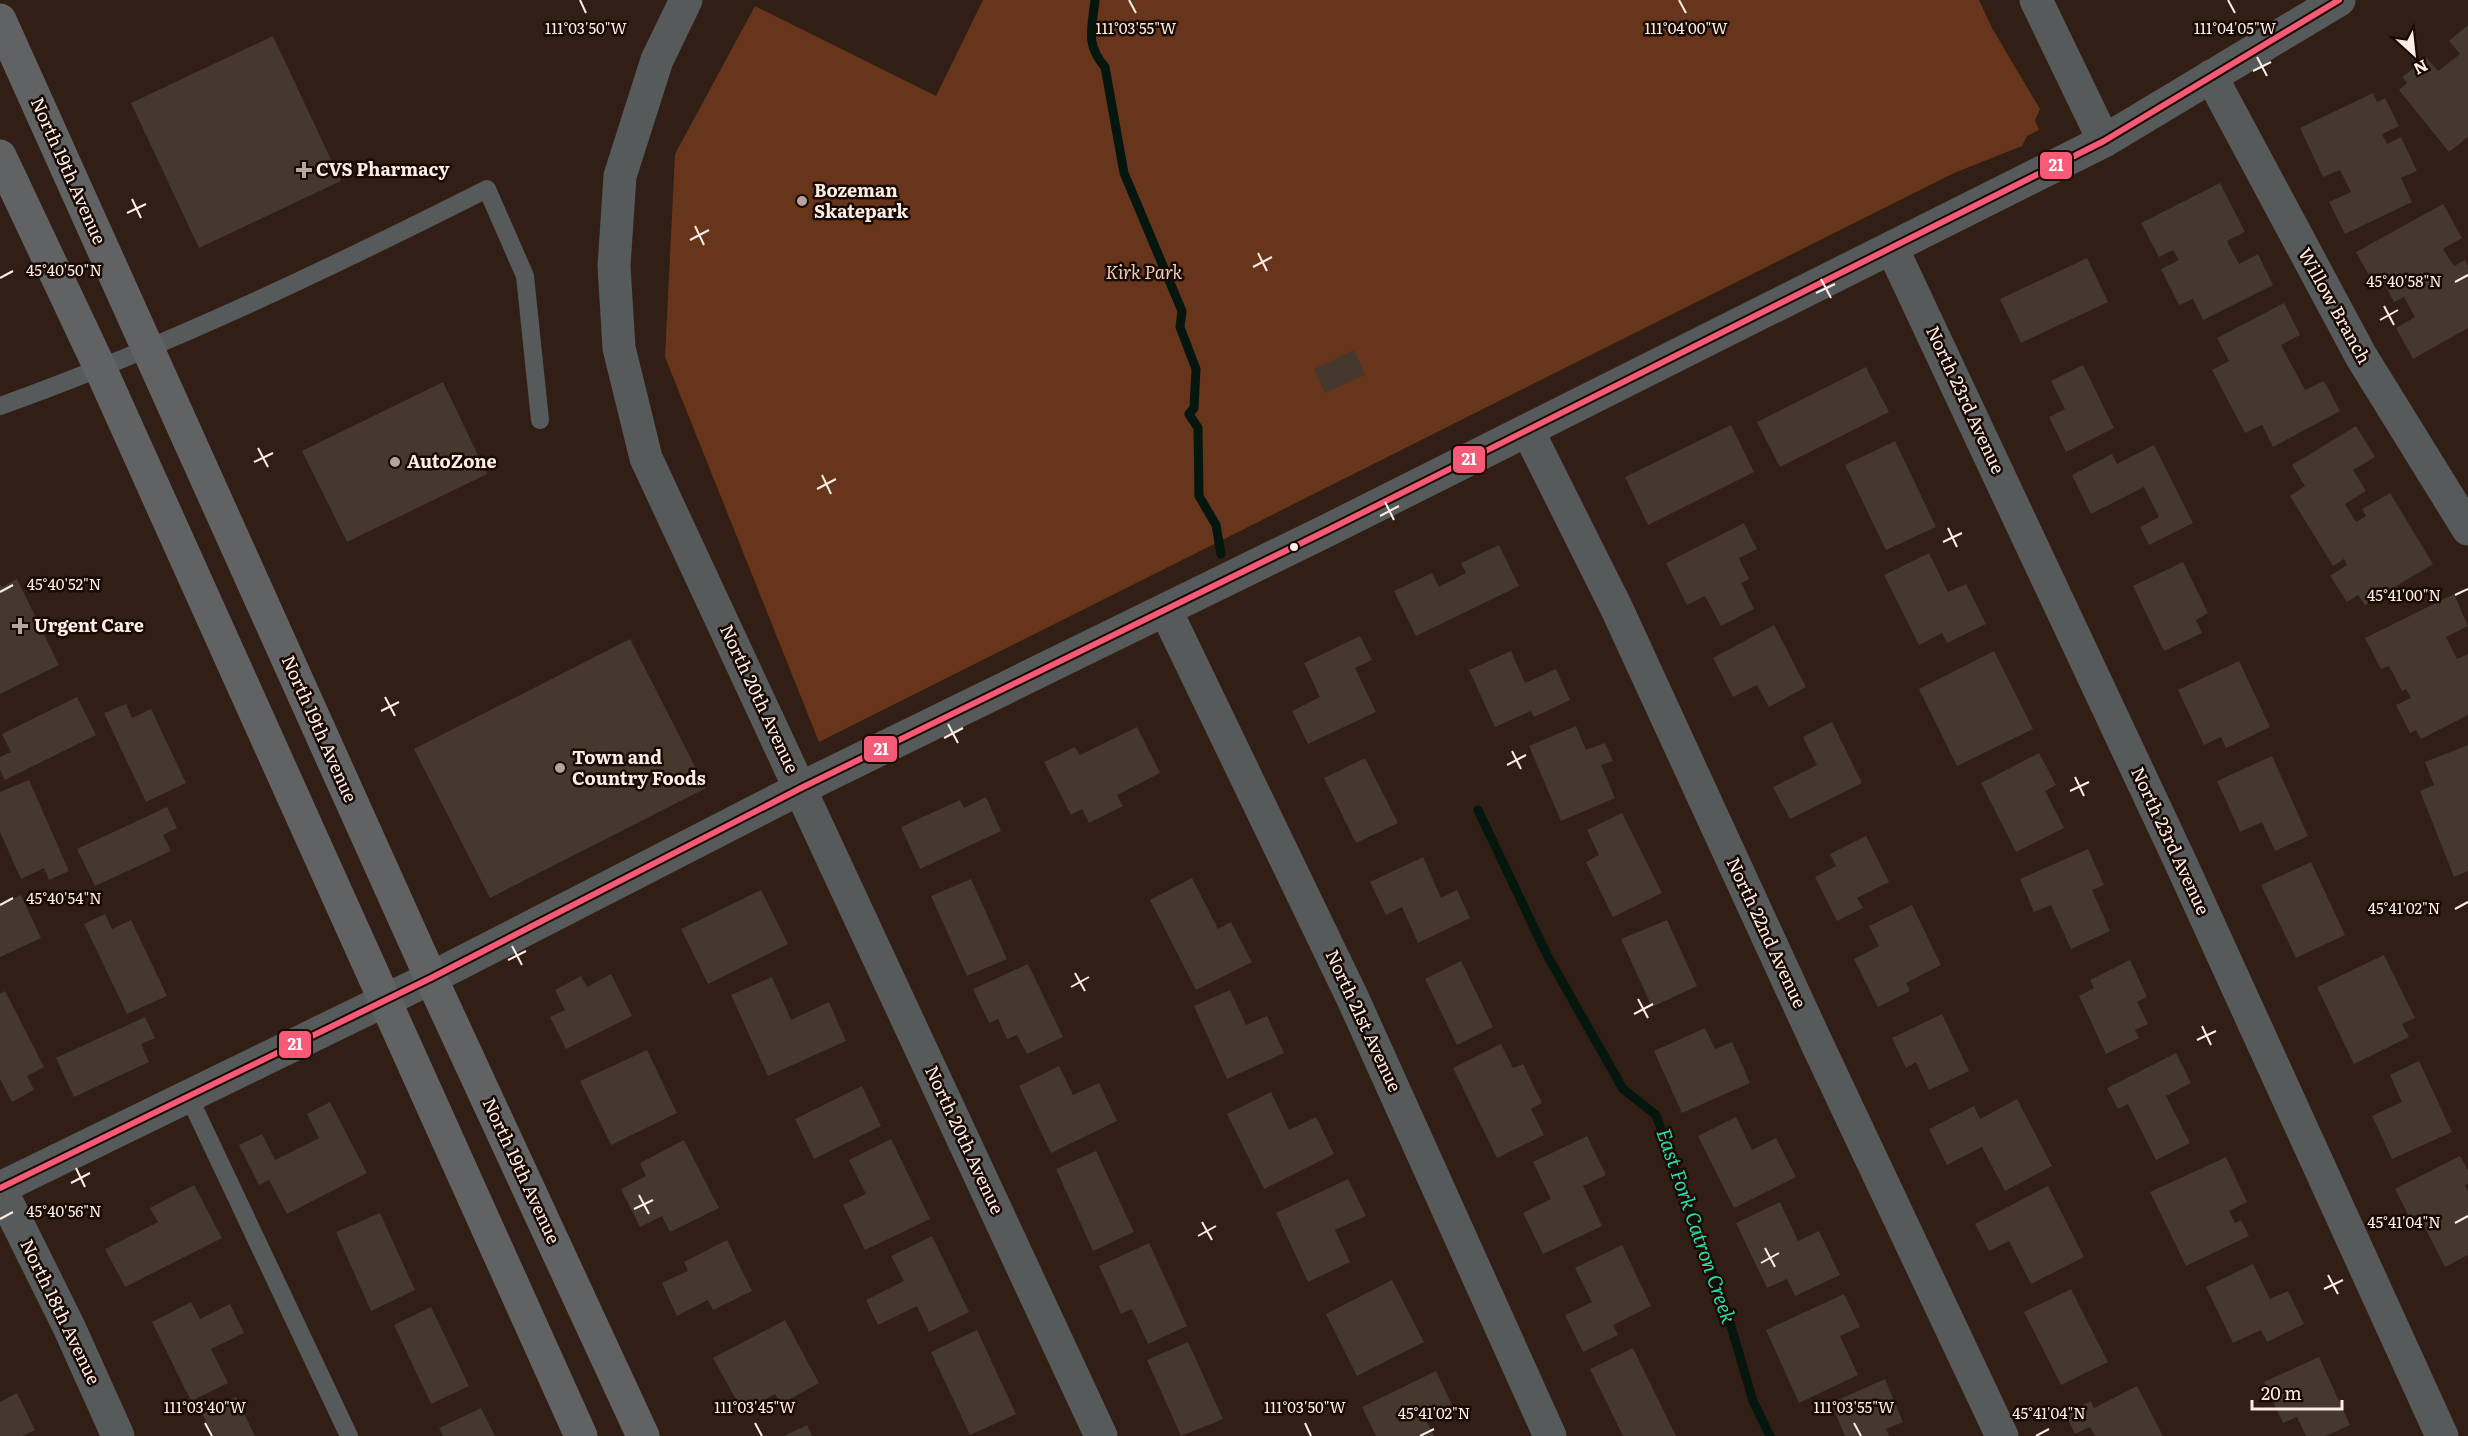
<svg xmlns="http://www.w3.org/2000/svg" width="2468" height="1436" font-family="Literata,serif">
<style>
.green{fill:#67351b}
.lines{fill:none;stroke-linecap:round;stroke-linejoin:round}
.stream{stroke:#05160f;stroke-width:9}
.building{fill:#45382d}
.service{stroke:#565a5b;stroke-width:18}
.minor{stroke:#565a5b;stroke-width:33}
.primary{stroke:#616263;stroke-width:33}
.bus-1-casing{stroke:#190a04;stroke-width:10}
.bus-1{stroke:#f75a77;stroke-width:6}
.ticks{fill:none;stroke:#fceee7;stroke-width:2}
.poi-dot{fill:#b5a59d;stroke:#190a04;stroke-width:2}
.bus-dot{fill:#fceee7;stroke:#190a04;stroke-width:2}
.labels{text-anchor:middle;stroke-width:5;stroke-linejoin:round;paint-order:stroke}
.poi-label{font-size:18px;font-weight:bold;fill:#fceee7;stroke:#190a04;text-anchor:start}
.street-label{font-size:18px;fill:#fceee7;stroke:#190a04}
.park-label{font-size:18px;font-style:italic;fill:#eccebf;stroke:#190a04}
.water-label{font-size:20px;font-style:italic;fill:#24dfaa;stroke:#190a04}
.ticks-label{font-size:15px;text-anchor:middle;fill:#fceee7;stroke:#190a04;stroke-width:5;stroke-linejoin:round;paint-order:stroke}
.line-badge{stroke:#190a04;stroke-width:2}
.badge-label{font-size:16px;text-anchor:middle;font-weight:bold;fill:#fff}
</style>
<rect width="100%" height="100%" fill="#311e14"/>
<path class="green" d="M 983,0 L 1979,0 L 1992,28 L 2040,109 L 2035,120 L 2039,130 L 2027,136 L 2022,146 L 1954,173 L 819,742 L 665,357 L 675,154 L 755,6 L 936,96 Z"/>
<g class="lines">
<path class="stream" d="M 1095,0 C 1092,29 1085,44 1105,67 L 1124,173 L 1182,311 L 1180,327 L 1196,369 L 1194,408 L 1189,414 L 1198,428 L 1199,496 L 1216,525 L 1221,554
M 1478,810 L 1547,955 L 1623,1089 L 1656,1115 L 1726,1309 L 1753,1401 L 1770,1436"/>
</g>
<path class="building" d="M 2468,25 L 2468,137 L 2449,152 L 2399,90 L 2407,83 L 2402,77 L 2427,58 L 2438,71 L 2460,54 L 2449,41 Z
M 273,36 L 341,181 L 199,248 L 131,103 Z
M 2373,93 L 2377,102 L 2385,98 L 2399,126 L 2382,134 L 2387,144 L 2401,137 L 2417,171 L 2401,178 L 2412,202 L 2345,234 L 2329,202 L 2351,192 L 2340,170 L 2323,177 L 2300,128 Z
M 2220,183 L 2245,232 L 2227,241 L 2239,264 L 2258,254 L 2273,285 L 2203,320 L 2193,299 L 2179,305 L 2161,269 L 2179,260 L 2173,250 L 2159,257 L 2141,223 Z
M 2443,204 L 2462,238 L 2443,249 L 2454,266 L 2465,260 L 2468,266 L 2468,328 L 2413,359 L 2396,328 L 2415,317 L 2404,297 L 2394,302 L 2381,278 L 2373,283 L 2356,252 Z
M 2087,258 L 2108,302 L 2021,343 L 2000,299 Z
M 2284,303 L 2300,335 L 2281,345 L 2305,390 L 2324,381 L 2340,411 L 2273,447 L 2262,425 L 2245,433 L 2212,370 L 2229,361 L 2217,338 Z
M 1354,350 L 1365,375 L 1325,393 L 1314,369 Z
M 2083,365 L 2114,428 L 2066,452 L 2049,417 L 2065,409 L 2051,381 Z
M 1866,367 L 1889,412 L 1780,467 L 1757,422 Z
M 443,382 L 487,474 L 347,542 L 302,451 Z
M 1731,425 L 1754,472 L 1648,525 L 1625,477 Z
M 2356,426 L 2375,457 L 2353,470 L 2366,491 L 2345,504 L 2356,522 L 2366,516 L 2362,509 L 2390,493 L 2433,564 L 2365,605 L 2358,595 L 2347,602 L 2330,576 L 2347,565 L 2344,559 L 2333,566 L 2290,496 L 2305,486 L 2292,465 Z
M 1895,441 L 1936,527 L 1886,550 L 1845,465 Z
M 2154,445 L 2193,523 L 2149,545 L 2140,527 L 2159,517 L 2144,487 L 2091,514 L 2072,475 L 2112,454 L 2117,464 Z
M 1744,523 L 1757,549 L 1739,558 L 1749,579 L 1741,583 L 1754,609 L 1721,626 L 1705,596 L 1687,605 L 1666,563 Z
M 1499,545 L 1519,586 L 1416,636 L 1394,591 L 1432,573 L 1439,587 L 1466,573 L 1461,563 Z
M 1929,553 L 1948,592 L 1966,584 L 1986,624 L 1947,643 L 1942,633 L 1919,645 L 1884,575 Z
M 2183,562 L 2208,613 L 2196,620 L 2202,633 L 2164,651 L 2133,586 Z
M 17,579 L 59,665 L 0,694 L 0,584 L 2,587 Z
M 2454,594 L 2468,626 L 2446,637 L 2457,659 L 2468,654 L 2468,715 L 2421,739 L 2416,730 L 2410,733 L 2396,705 L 2411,698 L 2406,689 L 2402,691 L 2389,666 L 2381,669 L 2365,638 Z
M 1774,625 L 1806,687 L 1769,707 L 1757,685 L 1733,697 L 1713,658 Z
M 1360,636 L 1372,660 L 1355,668 L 1376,712 L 1308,744 L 1292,711 L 1320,697 L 1304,663 Z
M 630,639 L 706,788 L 490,898 L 414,749 Z
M 1511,651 L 1525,683 L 1556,669 L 1570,700 L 1534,717 L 1531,711 L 1495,727 L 1469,670 Z
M 1994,651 L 2033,729 L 1957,766 L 1919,689 Z
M 2239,661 L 2270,727 L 2226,748 L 2221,737 L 2204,745 L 2178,690 Z
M 77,697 L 96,735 L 5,780 L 0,770 L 0,757 L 11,752 L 2,734 Z
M 126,704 L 132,718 L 151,709 L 186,783 L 146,802 L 104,713 Z
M 1832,722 L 1862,783 L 1790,819 L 1773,787 L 1817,765 L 1803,737 Z
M 1576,726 L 1586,750 L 1605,743 L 1613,761 L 1601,765 L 1615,798 L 1561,821 L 1529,746 Z
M 1137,727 L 1160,773 L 1117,795 L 1123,806 L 1089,823 L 1082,809 L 1071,815 L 1044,762 L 1075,747 L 1080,755 Z
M 2468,745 L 2468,871 L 2454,877 L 2420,791 L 2434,785 L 2425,762 Z
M 2039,753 L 2056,785 L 2045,791 L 2064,828 L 2016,852 L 1981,783 Z
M 2272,756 L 2308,836 L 2275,851 L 2262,822 L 2240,832 L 2217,781 Z
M 1365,758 L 1398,823 L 1356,843 L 1324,778 Z
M 29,780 L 69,871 L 49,880 L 44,868 L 21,879 L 0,832 L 0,792 Z
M 986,797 L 1001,831 L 920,869 L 901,827 L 960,800 L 964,808 Z
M 167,807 L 177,828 L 163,835 L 171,851 L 95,886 L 77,849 Z
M 1622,813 L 1662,893 L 1613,917 L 1586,862 L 1599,855 L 1587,830 Z
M 1866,836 L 1889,882 L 1857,898 L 1863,908 L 1837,921 L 1815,877 L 1836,866 L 1830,854 Z
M 2088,849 L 2104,885 L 2092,890 L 2110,931 L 2071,949 L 2051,905 L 2034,912 L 2020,879 Z
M 1423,857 L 1441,898 L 1457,890 L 1470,918 L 1418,943 L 1402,907 L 1386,915 L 1370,882 Z
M 2311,862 L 2345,935 L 2296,958 L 2261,885 Z
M 1192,878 L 1218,929 L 1231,922 L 1252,962 L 1196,990 L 1150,900 Z
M 971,879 L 1007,959 L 967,976 L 931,896 Z
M 761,890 L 788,944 L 708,984 L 681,929 Z
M 21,895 L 41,938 L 0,957 L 0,905 Z
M 1912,905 L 1941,965 L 1906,983 L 1910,991 L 1878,1007 L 1854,959 L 1879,946 L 1869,926 Z
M 105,914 L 112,929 L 131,920 L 167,996 L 127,1014 L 84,924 Z
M 1667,920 L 1697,986 L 1652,1007 L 1621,939 Z
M 2384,955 L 2415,1018 L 2402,1024 L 2409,1037 L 2354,1064 L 2317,987 Z
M 2130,960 L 2147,997 L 2137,1002 L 2148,1024 L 2135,1030 L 2139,1038 L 2106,1054 L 2079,996 L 2094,988 L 2090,980 Z
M 1461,961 L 1493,1027 L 1457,1045 L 1425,979 Z
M 1028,964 L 1063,1037 L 1027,1054 L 1017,1035 L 1007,1039 L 998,1019 L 989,1023 L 973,989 Z
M 611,974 L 632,1016 L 566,1049 L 550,1017 L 565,1010 L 555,990 L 581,976 L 587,987 Z
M 772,977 L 791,1020 L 829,1002 L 846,1041 L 768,1076 L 731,995 Z
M 1230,990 L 1246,1025 L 1267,1016 L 1284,1053 L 1227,1079 L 1194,1006 Z
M 5,991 L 44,1067 L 27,1076 L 34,1090 L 12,1102 L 0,1079 L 0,994 Z
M 1942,1014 L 1969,1071 L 1929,1090 L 1916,1062 L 1906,1068 L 1892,1038 Z
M 145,1017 L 155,1038 L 141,1044 L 149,1062 L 74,1097 L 56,1058 Z
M 1705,1028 L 1715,1049 L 1732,1042 L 1750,1083 L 1682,1113 L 1654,1051 Z
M 1501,1044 L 1513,1068 L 1523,1064 L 1542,1103 L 1531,1109 L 1544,1135 L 1497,1158 L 1453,1068 Z
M 647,1050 L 677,1113 L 611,1145 L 580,1081 Z
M 2176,1053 L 2191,1083 L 2166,1096 L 2190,1143 L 2156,1160 L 2128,1104 L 2118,1109 L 2107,1088 Z
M 2419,1061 L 2452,1132 L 2392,1159 L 2372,1116 L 2402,1102 L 2390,1075 Z
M 1059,1066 L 1073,1095 L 1099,1083 L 1117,1121 L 1051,1153 L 1019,1086 Z
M 862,1086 L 881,1126 L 814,1159 L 795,1119 Z
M 1271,1092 L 1289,1130 L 1316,1117 L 1334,1154 L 1264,1189 L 1227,1114 Z
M 2017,1099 L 2052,1166 L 2005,1191 L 1982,1147 L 1947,1165 L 1929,1129 L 1974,1106 L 1980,1119 Z
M 330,1102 L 367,1173 L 287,1214 L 269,1180 L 259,1185 L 239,1145 L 262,1134 L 275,1160 L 319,1138 L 307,1114 Z
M 1736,1117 L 1752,1150 L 1776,1138 L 1796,1177 L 1734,1208 L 1698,1136 Z
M 1587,1136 L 1606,1175 L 1583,1186 L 1602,1226 L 1543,1254 L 1523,1213 L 1551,1199 L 1533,1162 Z
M 891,1139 L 930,1219 L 865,1250 L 843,1205 L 866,1194 L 849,1160 Z
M 684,1140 L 719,1208 L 670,1232 L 662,1216 L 640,1227 L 621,1189 L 646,1176 L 640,1163 Z
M 1096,1151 L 1134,1232 L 1093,1251 L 1056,1169 Z
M 2460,1156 L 2468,1170 L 2468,1184 L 2465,1185 L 2468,1191 L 2468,1255 L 2445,1267 L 2418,1214 L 2410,1218 L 2395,1189 Z
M 2226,1157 L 2247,1202 L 2229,1211 L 2235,1223 L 2241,1220 L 2249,1236 L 2186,1266 L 2150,1192 Z
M 1348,1179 L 1366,1216 L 1335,1230 L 1350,1262 L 1308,1282 L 1276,1213 Z
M 194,1185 L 222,1238 L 125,1287 L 105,1249 L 158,1222 L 150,1208 Z
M 2048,1186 L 2084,1257 L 2031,1284 L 2009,1241 L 1989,1251 L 1975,1224 Z
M 1780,1202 L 1798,1241 L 1819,1231 L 1840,1275 L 1795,1296 L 1787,1279 L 1767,1288 L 1736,1223 Z
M 380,1213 L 415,1290 L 371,1311 L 336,1232 Z
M 932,1236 L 969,1312 L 929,1332 L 917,1306 L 878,1325 L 866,1300 L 904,1281 L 891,1256 Z
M 727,1240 L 752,1291 L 713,1310 L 708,1300 L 677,1316 L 662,1283 L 688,1271 L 684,1262 Z
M 1149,1243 L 1187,1326 L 1148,1344 L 1132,1309 L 1121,1314 L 1099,1266 Z
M 1622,1245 L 1651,1306 L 1613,1325 L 1618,1335 L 1583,1352 L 1565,1315 L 1592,1302 L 1575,1268 Z
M 2253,1264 L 2270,1299 L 2288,1291 L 2304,1324 L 2267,1342 L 2261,1330 L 2233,1343 L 2206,1287 Z
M 1392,1280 L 1424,1342 L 1357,1376 L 1326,1314 Z
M 2071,1289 L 2108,1362 L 2061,1385 L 2024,1312 Z
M 1844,1294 L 1860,1327 L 1840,1336 L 1858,1375 L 1799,1403 L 1766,1330 Z
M 191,1302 L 200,1319 L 230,1304 L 244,1333 L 211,1349 L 228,1383 L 191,1401 L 152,1322 Z
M 431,1307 L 469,1386 L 431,1404 L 394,1325 Z
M 785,1320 L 819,1383 L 781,1404 L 775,1394 L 743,1412 L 713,1358 Z
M 977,1330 L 1016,1414 L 970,1435 L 931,1352 Z
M 1188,1342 L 1223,1419 L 1181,1436 L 1147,1360 Z
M 1633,1348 L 1676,1436 L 1623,1436 L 1590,1369 Z
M 2319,1357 L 2350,1425 L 2326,1436 L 2306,1436 L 2297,1417 L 2283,1423 L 2264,1382 Z
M 1436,1371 L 1452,1405 L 1425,1418 L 1434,1436 L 1376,1436 L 1362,1407 Z
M 1885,1379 L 1903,1422 L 1886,1429 L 1889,1436 L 1845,1436 L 1831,1403 Z
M 2137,1386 L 2163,1436 L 2095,1436 L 2090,1427 L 2075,1434 L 2065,1413 L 2091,1401 L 2094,1408 Z
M 17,1393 L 35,1430 L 23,1436 L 0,1436 L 0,1402 Z
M 236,1397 L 255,1436 L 213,1436 L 202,1413 Z
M 481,1408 L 495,1436 L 443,1436 L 439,1428 Z
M 807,1425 L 812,1436 L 784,1436 Z"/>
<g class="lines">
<path class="service" d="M 0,406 C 168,346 328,269 487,189 L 525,276 L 540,420
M 189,1097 L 349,1436"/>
<path class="minor" d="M 686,0 L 657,60 L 620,176 L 614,266 L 619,348 L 646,458 L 1101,1436
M 2036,0 L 2104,141
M 2211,76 L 2361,356 L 2468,529
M 1892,248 L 2179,859 L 2442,1436
M 1528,431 L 1616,607 L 1818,1046 L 2002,1436
M 1166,611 L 1353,999 L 1550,1436
M 0,1188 L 431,978 L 801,788 L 1328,530 L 2104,141 L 2339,0
M 0,1188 L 69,1327 L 118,1436"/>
<path class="primary" d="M 0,20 L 431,978 L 643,1436
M 0,156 L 101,370 L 581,1436"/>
<g class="bus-1-casing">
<path id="bus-1" d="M 0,1188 L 431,978 L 801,788 L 1328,530 L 2104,141 L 2339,0"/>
</g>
<use href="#bus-1" class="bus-1"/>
</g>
<path class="ticks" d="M 580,0 L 586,13M 1129,0 L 1136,13M 1679,0 L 1686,13M 2228,0 L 2235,13M 2257,57 L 2267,76M 2253,71 L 2271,62M 132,199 L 141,218M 127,213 L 146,204M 695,226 L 704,245M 690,240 L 709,230M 1258,253 L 1267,271M 1253,267 L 1272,257M 0,278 L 13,271M 1821,279 L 1831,298M 2455,282 L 2468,275M 1816,293 L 1835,284M 2384,306 L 2394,325M 2380,320 L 2398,310M 258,448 L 268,467M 254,462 L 273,453M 822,475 L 831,494M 817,489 L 836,479M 1385,502 L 1394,520M 1380,516 L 1399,506M 1948,528 L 1957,547M 1943,542 L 1962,533M 0,592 L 13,585M 2455,595 L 2468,589M 385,697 L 395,716M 381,711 L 399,702M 948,724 L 958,743M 944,738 L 963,728M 1512,751 L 1521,769M 1507,765 L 1526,755M 2075,777 L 2084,796M 2070,791 L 2089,782M 0,905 L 13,898M 2455,909 L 2468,902M 512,946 L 522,965M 508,960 L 526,951M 1075,973 L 1085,991M 1071,987 L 1089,977M 1638,999 L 1648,1018M 1634,1014 L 1653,1004M 2202,1026 L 2211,1045M 2197,1040 L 2216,1031M 76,1168 L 85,1187M 71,1183 L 90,1173M 639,1195 L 649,1214M 634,1209 L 653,1200M 0,1219 L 13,1212M 1202,1222 L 1212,1240M 2455,1223 L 2468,1216M 1198,1236 L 1216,1226M 1765,1248 L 1775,1267M 1761,1263 L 1779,1253M 2328,1275 L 2338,1294M 2324,1289 L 2343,1280M 205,1423 L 212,1436M 755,1423 L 762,1436M 1305,1423 L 1311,1436M 1854,1423 L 1861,1436M 1420,1436 L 1434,1429M 2036,1436 L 2049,1429"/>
<g class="poi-dot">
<path d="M301 161h6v6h6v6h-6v6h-6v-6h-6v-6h6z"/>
<circle cx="802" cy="201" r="6"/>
<circle cx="395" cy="462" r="6"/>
<path d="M17 617h6v6h6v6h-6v6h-6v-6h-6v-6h6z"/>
<circle cx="560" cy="768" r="6"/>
</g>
<circle class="bus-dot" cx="1294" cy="547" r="5"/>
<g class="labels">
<g class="poi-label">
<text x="316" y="176">CVS Pharmacy</text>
<text x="814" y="197">Bozeman<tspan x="814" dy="21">Skatepark</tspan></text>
<text x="407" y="468">AutoZone</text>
<text x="34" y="632">Urgent Care</text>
<text x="572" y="764">Town and<tspan x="572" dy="21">Country Foods</tspan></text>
</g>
<g class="street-label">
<text transform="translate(68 171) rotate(66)" y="6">North 19th Avenue</text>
<text transform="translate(2334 306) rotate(61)" y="6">Willow Branch</text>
<text transform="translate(1965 400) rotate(65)" y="6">North 23rd Avenue</text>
<text transform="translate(759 699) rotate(65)" y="6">North 20th Avenue</text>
<text transform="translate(319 729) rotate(66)" y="6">North 19th Avenue</text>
<text transform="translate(2170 841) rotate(65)" y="6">North 23rd Avenue</text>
<text transform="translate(1766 933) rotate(65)" y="6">North 22nd Avenue</text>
<text transform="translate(1363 1021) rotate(65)" y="6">North 21st Avenue</text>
<text transform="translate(964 1140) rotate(65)" y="6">North 20th Avenue</text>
<text transform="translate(521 1171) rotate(65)" y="6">North 19th Avenue</text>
<text transform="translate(60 1312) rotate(64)" y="6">North 18th Avenue</text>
</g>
<g class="park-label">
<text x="1144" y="279">Kirk Park</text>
</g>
<g class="water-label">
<text transform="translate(1696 1226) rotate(71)" y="7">East Fork Catron Creek</text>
</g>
</g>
<g class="ticks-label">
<text x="586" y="34">111°03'50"W</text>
<text x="1136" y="34">111°03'55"W</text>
<text x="1686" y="34">111°04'00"W</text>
<text x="2235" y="34">111°04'05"W</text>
<text x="64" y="276">45°40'50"N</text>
<text x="2404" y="287">45°40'58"N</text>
<text x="64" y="590">45°40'52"N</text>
<text x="2404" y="601">45°41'00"N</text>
<text x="64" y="904">45°40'54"N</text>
<text x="2404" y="914">45°41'02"N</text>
<text x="64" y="1217">45°40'56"N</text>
<text x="2404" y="1228">45°41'04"N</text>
<text x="205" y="1413">111°03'40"W</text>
<text x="755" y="1413">111°03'45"W</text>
<text x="1305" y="1413">111°03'50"W</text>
<text x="1854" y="1413">111°03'55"W</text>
<text x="1434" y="1419">45°41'02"N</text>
<text x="2049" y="1419">45°41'04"N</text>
</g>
<g class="line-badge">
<rect x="2039" y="151" width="34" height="29" rx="6" fill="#f75a77"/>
<rect x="1452" y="445" width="34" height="29" rx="6" fill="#f75a77"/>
<rect x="863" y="735" width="35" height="28" rx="6" fill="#f75a77"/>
<rect x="278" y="1030" width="34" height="29" rx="6" fill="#f75a77"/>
</g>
<g class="badge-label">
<text x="2056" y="171">21</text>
<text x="1469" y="465">21</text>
<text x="881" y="755">21</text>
<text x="295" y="1050">21</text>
</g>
<g transform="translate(2414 54) rotate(153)" stroke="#190a04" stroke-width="4.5" paint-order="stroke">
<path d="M0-4.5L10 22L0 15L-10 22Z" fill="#fceee7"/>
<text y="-9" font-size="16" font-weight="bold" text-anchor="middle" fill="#fceee7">N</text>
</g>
<path d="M2252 1400v9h90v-9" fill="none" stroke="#fceee7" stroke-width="3"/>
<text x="2261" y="1400" font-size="18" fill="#fceee7" stroke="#190a04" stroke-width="4.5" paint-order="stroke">20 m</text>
</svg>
